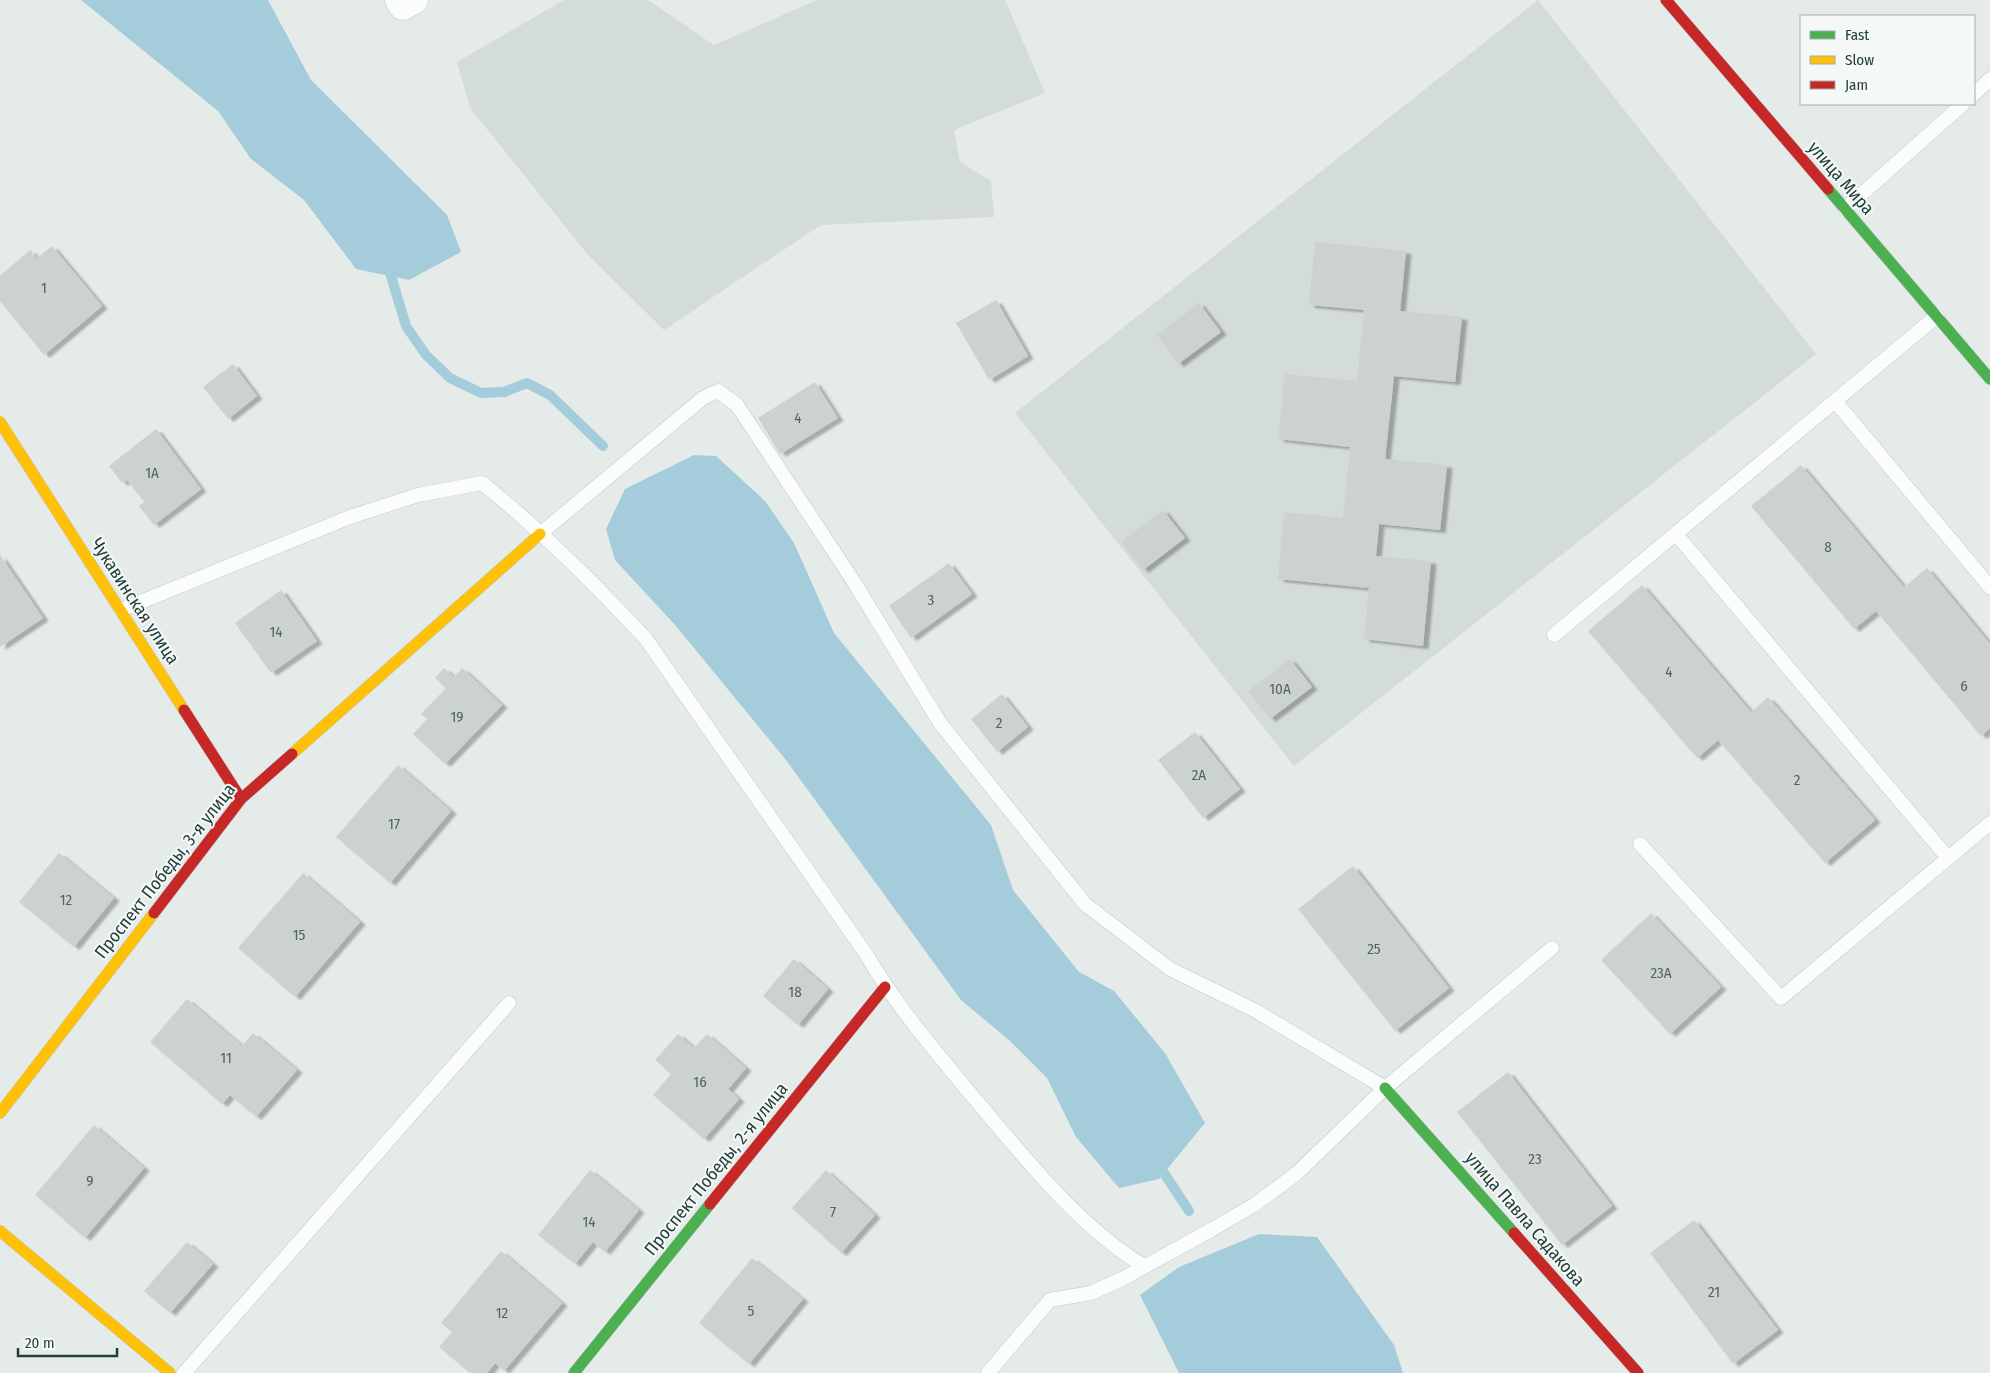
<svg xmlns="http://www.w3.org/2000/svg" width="1990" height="1373" font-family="'Fira Sans Condensed',sans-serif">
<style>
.built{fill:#d3dcd9}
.water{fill:#a5ccda}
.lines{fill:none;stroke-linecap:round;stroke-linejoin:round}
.stream{stroke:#a5ccda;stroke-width:10}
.building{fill:#ccd2d0;filter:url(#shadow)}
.lane-casing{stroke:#c2c8c6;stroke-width:15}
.street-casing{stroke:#c2c8c6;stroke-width:29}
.fast-casing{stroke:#c1c8c6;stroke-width:12}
.slow-casing{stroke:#c1c8c6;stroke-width:12}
.jam-casing{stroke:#c1c8c6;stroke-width:12}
.lane{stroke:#fbfcfc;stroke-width:14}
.street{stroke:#fbfcfc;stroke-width:28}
.fast{stroke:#4caf50;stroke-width:11}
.slow{stroke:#ffc107;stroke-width:11}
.jam{stroke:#c62828;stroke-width:11}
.labels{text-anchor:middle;stroke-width:4;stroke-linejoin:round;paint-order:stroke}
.number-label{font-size:15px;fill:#4d6461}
.street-label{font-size:18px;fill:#223f3b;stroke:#f4f9f7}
</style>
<defs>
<filter id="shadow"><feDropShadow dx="5.5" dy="3" stdDeviation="1" flood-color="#0004"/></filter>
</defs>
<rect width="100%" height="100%" fill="#e5ebe9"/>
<path class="built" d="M 564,0 L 648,0 L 714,45 L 817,0 L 1005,0 L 1045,93 L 954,130 L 960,162 L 991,181 L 994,217 L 821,225 L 664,330 L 588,255 L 470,108 L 457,62 Z
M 1538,0 L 1816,354 L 1294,766 L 1015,413 Z"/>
<path class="water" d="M 81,0 L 268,0 L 311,80 L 447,215 L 461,252 L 409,280 L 356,269 L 304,200 L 251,159 L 218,111 Z
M 694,455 L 716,456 L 765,501 L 794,543 L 834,633 L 991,825 L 1013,890 L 1079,972 L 1114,991 L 1165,1053 L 1205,1123 L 1159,1179 L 1119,1188 L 1076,1137 L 1047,1078 L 1009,1040 L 961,1000 L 786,760 L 676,626 L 615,560 L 606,529 L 625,489 Z
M 1259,1234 L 1317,1237 L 1394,1345 L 1403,1373 L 1179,1373 L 1140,1295 L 1179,1267 Z"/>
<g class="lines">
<path class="stream" d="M 391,276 L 406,326 L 426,355 L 450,378 L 481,393 L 504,392 L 527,383 L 550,395 L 603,446
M 1164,1173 L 1189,1211"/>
</g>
<path class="building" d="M 1315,242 L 1406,251 L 1400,311 L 1462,317 L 1455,382 L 1394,376 L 1385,459 L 1447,465 L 1440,530 L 1379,524 L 1376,556 L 1431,561 L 1423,646 L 1364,639 L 1369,588 L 1278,579 L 1284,512 L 1343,518 L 1350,447 L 1278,439 L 1285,374 L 1357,381 L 1364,310 L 1309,305 Z
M 52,246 L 102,306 L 44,355 L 0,301 L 0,276 L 30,250 L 37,258 Z
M 996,300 L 1028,356 L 989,380 L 956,323 Z
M 1199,303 L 1221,332 L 1178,364 L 1157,335 Z
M 233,364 L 257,396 L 228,419 L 203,387 Z
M 815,382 L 838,418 L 780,454 L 758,418 Z
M 156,429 L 201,489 L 154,525 L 139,506 L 144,502 L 127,480 L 122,483 L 109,466 Z
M 1801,465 L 1904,587 L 1927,568 L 1990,644 L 1990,728 L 1981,736 L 1876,611 L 1854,629 L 1751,506 Z
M 1163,510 L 1185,538 L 1143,570 L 1121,542 Z
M 0,555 L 43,618 L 0,647 Z
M 949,563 L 972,594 L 911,638 L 889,606 Z
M 1642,585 L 1751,712 L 1768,697 L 1875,820 L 1825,863 L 1718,740 L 1697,758 L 1588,631 Z
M 281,590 L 317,641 L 271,673 L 235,623 Z
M 1290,659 L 1312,687 L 1270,719 L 1248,691 Z
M 444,668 L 454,677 L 462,668 L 502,705 L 445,764 L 413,734 L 427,719 L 421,714 L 446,688 L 435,678 Z
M 1002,694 L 1028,727 L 997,752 L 971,719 Z
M 1195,732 L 1240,789 L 1203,818 L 1158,760 Z
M 398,765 L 451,811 L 390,883 L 336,837 Z
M 59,853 L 114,898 L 74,947 L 19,902 Z
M 1353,866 L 1449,988 L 1395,1031 L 1298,909 Z
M 303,873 L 360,922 L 295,997 L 238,948 Z
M 1651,913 L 1721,987 L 1670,1034 L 1601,960 Z
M 794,959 L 828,989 L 798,1025 L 763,996 Z
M 187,999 L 242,1046 L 253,1033 L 297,1070 L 256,1117 L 230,1095 L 222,1104 L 150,1042 Z
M 678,1034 L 694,1048 L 707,1034 L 746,1068 L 728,1089 L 739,1099 L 704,1139 L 653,1095 L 671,1074 L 655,1060 Z
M 1508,1072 L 1612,1206 L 1562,1245 L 1457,1112 Z
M 94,1125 L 144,1168 L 85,1238 L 35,1195 Z
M 590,1170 L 639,1210 L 605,1252 L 593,1242 L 575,1264 L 538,1235 Z
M 826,1170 L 875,1215 L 841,1253 L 792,1208 Z
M 1694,1220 L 1778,1330 L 1733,1364 L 1650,1253 Z
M 187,1242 L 213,1264 L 170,1313 L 144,1291 Z
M 501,1251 L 562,1303 L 504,1371 L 495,1363 L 487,1373 L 470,1373 L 439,1347 L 452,1332 L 441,1323 Z
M 752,1258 L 803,1299 L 749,1364 L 699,1323 Z"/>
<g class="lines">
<g class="lane-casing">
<path id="lane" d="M 1974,94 L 1990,79
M 1845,209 L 1963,104
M 1835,401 L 1990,587
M 540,534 L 703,398 L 718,391 L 737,405 L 854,582 L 940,723 L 1085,904 L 1170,969 L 1256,1011 L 1385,1088
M 1676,534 L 1948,858
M 121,610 L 350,517 L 418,495 L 482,483 C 541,530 595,584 646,639 L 866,954 C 897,1007 936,1052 975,1099 C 1024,1157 1079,1227 1144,1266
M 1554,635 L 1937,316
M 1640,844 L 1781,998 L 1990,823
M 184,1373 L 509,1003
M 988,1373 L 1050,1300 L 1091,1293 L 1122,1279 L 1211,1230 L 1254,1205 L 1296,1174 L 1385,1088 L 1552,948"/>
</g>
<g class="street-casing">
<path id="street" d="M 399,0 L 403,6 L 414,0"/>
</g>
<g class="fast-casing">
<path id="fast" d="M 1828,189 L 1990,379
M 1385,1088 L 1514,1233
M 574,1373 L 710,1204"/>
</g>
<g class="slow-casing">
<path id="slow" d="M 0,422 L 184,710
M 292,754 L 540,534
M 0,1113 L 154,913
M 0,1231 L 170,1373"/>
</g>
<g class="jam-casing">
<path id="jam" d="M 1666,0 L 1828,189
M 184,710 L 241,799
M 154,913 L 241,799 L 292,754
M 710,1204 L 885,987
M 1514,1233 L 1638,1373"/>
</g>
<use href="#lane" class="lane"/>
<use href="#street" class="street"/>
<use href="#fast" class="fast"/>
<use href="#slow" class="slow"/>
<use href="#jam" class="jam"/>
</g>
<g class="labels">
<g class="number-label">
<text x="44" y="293">1</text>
<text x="798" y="423">4</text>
<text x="152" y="478">1А</text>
<text x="1828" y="552">8</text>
<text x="931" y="605">3</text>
<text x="276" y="637">14</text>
<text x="1669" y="677">4</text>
<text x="1964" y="691">6</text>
<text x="1280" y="694">10А</text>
<text x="457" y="722">19</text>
<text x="999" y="728">2</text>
<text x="1199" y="780">2А</text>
<text x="1797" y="785">2</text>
<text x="394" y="829">17</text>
<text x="66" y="905">12</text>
<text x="299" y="940">15</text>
<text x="1374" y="954">25</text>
<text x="1661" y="978">23А</text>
<text x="795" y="997">18</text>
<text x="226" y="1063">11</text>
<text x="700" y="1087">16</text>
<text x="1535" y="1164">23</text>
<text x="90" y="1186">9</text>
<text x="833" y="1217">7</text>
<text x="589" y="1227">14</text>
<text x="1714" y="1297">21</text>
<text x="751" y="1316">5</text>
<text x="502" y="1318">12</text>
</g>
<g class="street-label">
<text transform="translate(1841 178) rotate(49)" y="6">улица Мира</text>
<text transform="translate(135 601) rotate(57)" y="6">Чукавинская улица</text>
<text transform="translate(165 871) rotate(-52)" y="6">Проспект Победы, 3-я улица</text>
<text transform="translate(716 1169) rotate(-51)" y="6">Проспект Победы, 2-я улица</text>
<text transform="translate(1525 1219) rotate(49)" y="6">улица Павла Садакова</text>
</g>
</g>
<rect x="1800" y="15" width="175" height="90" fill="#f4f9f7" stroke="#a0afac"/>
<rect x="1810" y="31" width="25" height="8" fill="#4caf50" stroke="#a0afac"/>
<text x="1845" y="40" font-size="15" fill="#223f3b">Fast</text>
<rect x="1810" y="56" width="25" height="8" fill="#ffc107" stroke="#a0afac"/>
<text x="1845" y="65" font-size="15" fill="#223f3b">Slow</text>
<rect x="1810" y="81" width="25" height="8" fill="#c62828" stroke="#a0afac"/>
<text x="1845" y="90" font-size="15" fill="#223f3b">Jam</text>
<path d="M18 1348v8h99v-8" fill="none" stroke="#223f3b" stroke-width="2.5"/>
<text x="25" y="1348" font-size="15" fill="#223f3b" stroke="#f4f9f7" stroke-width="4" paint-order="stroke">20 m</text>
</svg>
